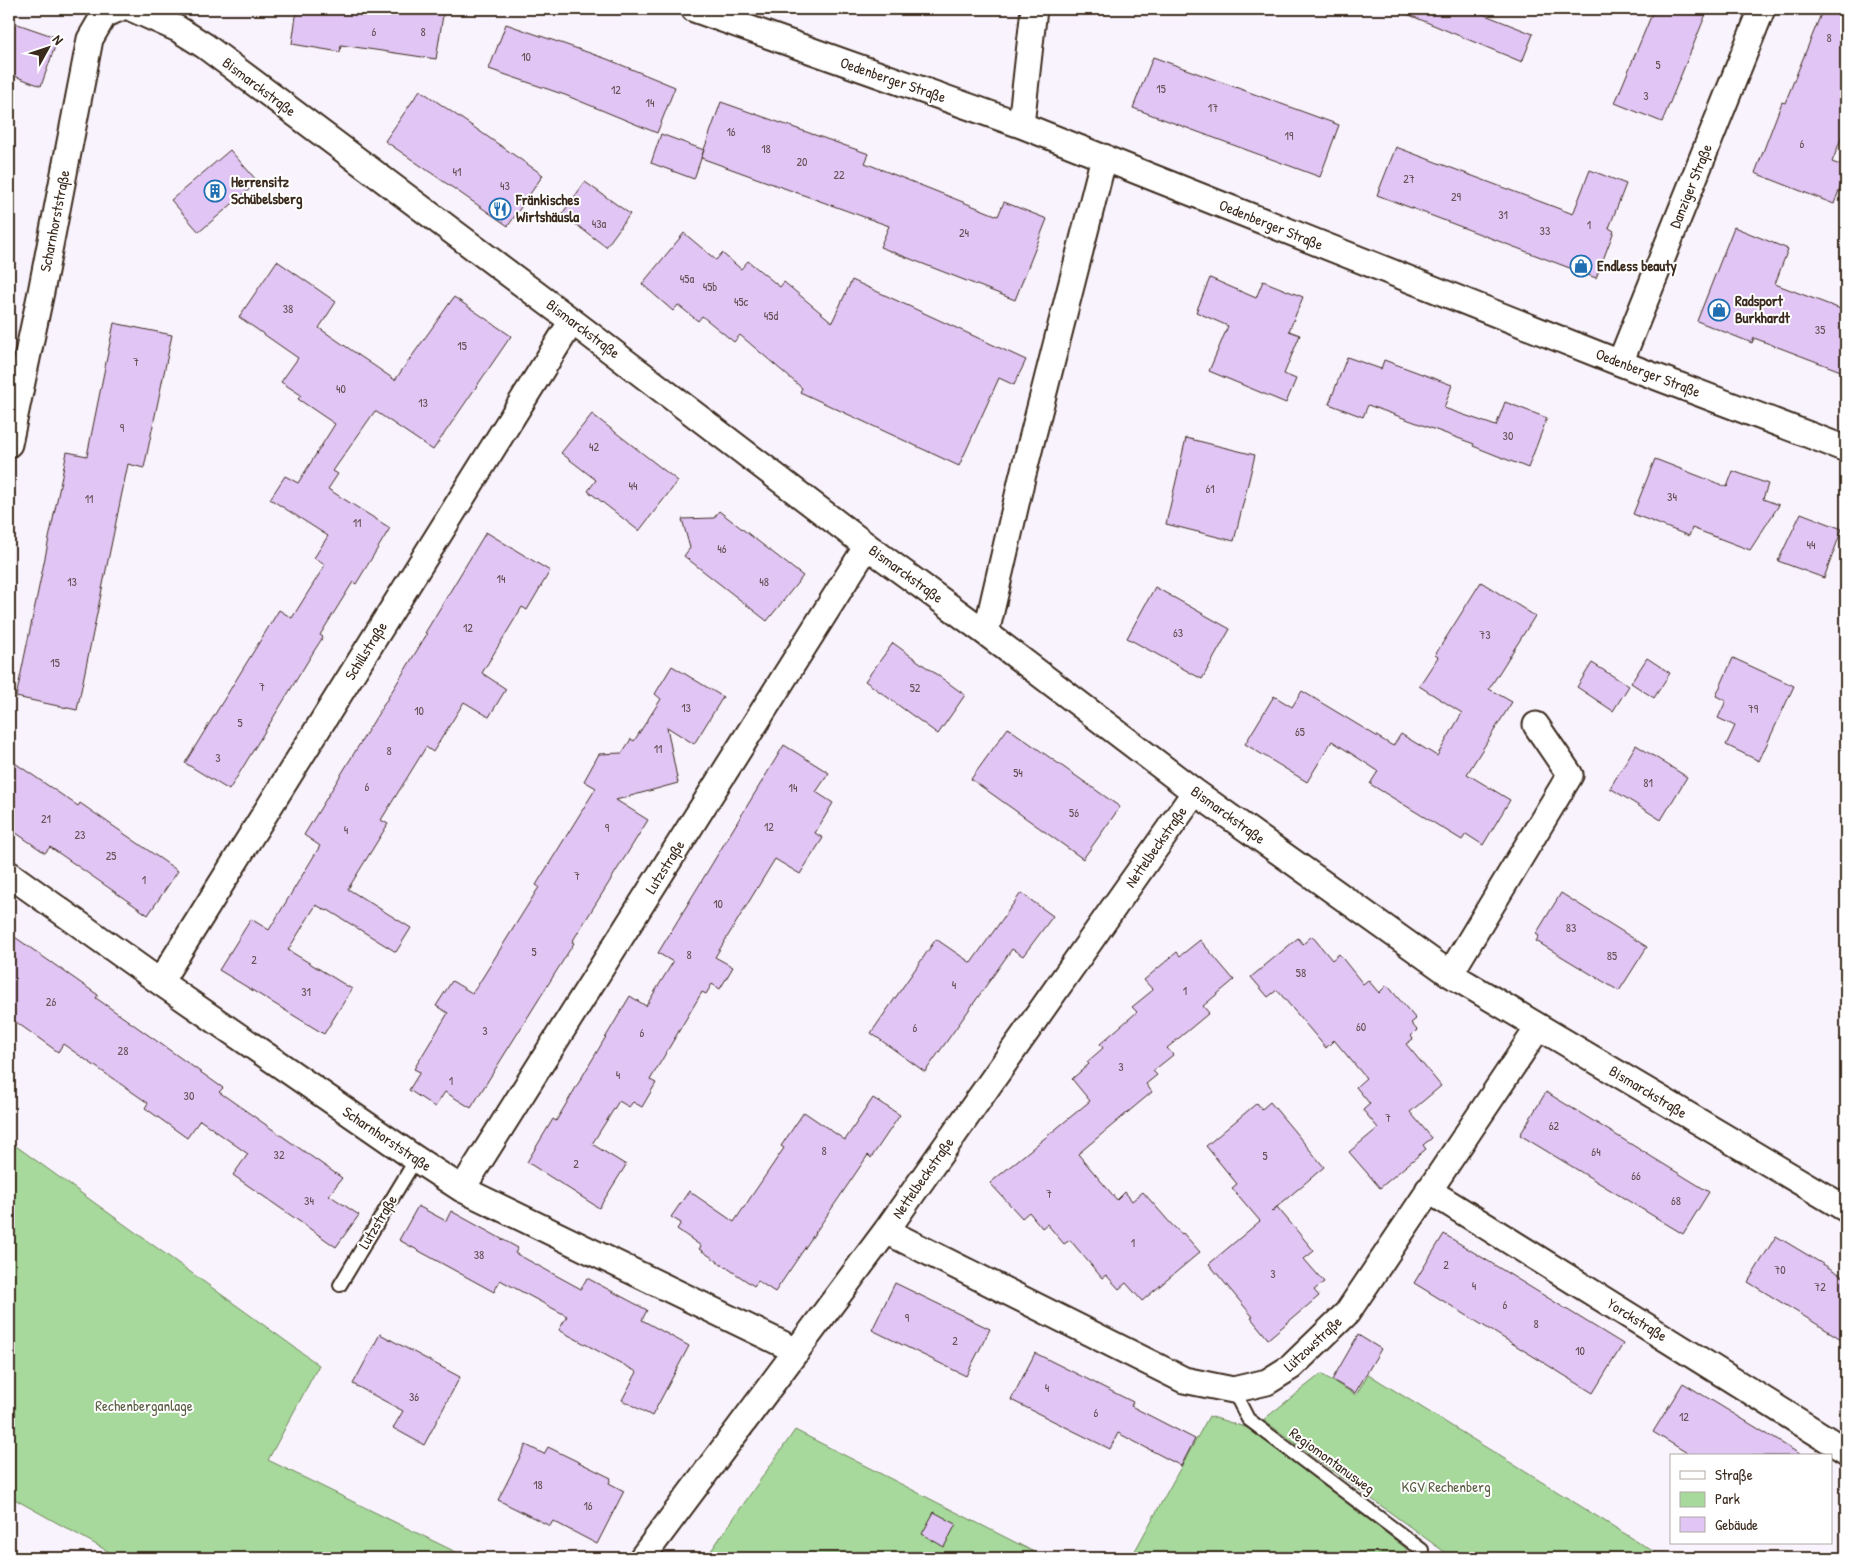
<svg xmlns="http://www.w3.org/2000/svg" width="1855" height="1567" font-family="'Patrick Hand',sans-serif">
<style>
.green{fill:#a6d99b;stroke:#70825c}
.building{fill:#e1c5f4;stroke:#3b2a1e}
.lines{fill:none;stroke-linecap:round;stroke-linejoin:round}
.service-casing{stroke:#3b2a1e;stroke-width:16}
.minor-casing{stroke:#3b2a1e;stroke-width:29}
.service{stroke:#fff;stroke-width:12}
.minor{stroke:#fff;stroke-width:25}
.labels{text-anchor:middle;stroke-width:4;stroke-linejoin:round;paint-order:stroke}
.number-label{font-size:12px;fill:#645154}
.street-label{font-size:15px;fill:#3b2a1e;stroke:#fff}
.poi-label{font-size:15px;font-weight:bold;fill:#3b2a1e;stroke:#fff;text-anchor:start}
.park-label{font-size:15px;fill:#5b5f44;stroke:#fff}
</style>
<rect width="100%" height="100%" fill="#f9f3fd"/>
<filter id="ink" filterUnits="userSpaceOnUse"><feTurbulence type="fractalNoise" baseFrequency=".02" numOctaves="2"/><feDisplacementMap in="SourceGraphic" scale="10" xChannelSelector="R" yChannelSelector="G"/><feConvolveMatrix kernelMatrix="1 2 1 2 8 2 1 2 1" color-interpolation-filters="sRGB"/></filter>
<g filter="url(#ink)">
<path class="green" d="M 9,1141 L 319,1365 L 268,1460 L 468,1558 L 120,1558 L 9,1496 Z
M 1321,1374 L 1356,1395 L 1368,1374 L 1664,1558 L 1441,1558 L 1446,1553 L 1263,1420 Z
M 1209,1416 L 1248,1428 L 1407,1549 L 1401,1558 L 1131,1558 Z
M 795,1430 L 1046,1558 L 706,1558 Z"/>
<path class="building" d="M 297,9 L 444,9 L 436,59 L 341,45 L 340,52 L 292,44 Z
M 1395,9 L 1470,9 L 1533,34 L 1522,62 Z
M 1654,9 L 1708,9 L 1662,122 L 1615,103 Z
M 1823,9 L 1846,9 L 1846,126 L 1832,162 L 1846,167 L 1846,172 L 1834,204 L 1755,173 L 1782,102 L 1785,103 Z
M 9,21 L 58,38 L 41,86 L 9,74 Z
M 506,24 L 607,59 L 675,87 L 657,133 L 565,95 L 489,69 Z
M 1153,57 L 1339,125 L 1320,177 L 1133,108 Z
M 420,90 L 543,175 L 508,226 L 385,141 Z
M 721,102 L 869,154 L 865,163 L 998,216 L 1004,202 L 1047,219 L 1015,300 L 880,247 L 889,226 L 701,158 Z
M 661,134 L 704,150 L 694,179 L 651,163 Z
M 1396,147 L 1573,214 L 1590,170 L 1626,184 L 1609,228 L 1614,231 L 1596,278 L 1377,195 Z
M 230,150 L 258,182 L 199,232 L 171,200 Z
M 585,182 L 630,214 L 606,247 L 562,214 Z
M 1734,227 L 1788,249 L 1775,284 L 1846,311 L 1846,373 L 1754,338 L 1752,343 L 1697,321 Z
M 684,233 L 716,260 L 722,253 L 741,269 L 748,261 L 780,287 L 784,282 L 832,322 L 852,280 L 1026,360 L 1014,385 L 999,378 L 959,466 L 800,392 L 802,388 L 740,335 L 734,342 L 702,316 L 698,321 L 678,305 L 673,311 L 642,284 Z
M 277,261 L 336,302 L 319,328 L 395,380 L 454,297 L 511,336 L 433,450 L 375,411 L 333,471 L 338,474 L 328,489 L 390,528 L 356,584 L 353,582 L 320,635 L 323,637 L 314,651 L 229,790 L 185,763 L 279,610 L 292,618 L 325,565 L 314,558 L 328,536 L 270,499 L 285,476 L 298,483 L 335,424 L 298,399 L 301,395 L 281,382 L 298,358 L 239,317 Z
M 1210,278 L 1256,298 L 1263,281 L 1303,297 L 1289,331 L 1300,335 L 1284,374 L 1296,379 L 1286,403 L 1209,371 L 1228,326 L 1196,312 Z
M 114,323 L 172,335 L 144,468 L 128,464 L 77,710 L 16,697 L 67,452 L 87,456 Z
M 1347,357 L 1381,369 L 1384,360 L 1452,385 L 1444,408 L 1496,426 L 1505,402 L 1547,418 L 1528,468 L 1473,446 L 1474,444 L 1368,405 L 1363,417 L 1329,404 Z
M 592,414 L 678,481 L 639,531 L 588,491 L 596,480 L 561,453 Z
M 1186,438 L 1255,455 L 1234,541 L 1166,524 Z
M 1655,459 L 1727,487 L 1733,471 L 1768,484 L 1763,499 L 1779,505 L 1750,550 L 1692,528 L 1689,536 L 1633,514 Z
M 719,511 L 803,576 L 767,621 L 684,556 L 690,548 L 682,519 L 714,518 Z
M 1801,513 L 1842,529 L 1824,578 L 1778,561 Z
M 486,532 L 550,571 L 527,610 L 522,607 L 482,673 L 506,689 L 489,717 L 464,702 L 433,752 L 426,747 L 381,820 L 388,824 L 348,889 L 411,928 L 396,952 L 328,910 L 327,911 L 316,905 L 288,950 L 352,989 L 324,1034 L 219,970 L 251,919 L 269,930 L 320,846 L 304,835 L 427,634 L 425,633 Z
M 1481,582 L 1535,616 L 1489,689 L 1512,702 L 1467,774 L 1510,800 L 1483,845 L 1466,834 L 1462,840 L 1370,784 L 1378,771 L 1332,741 L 1307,782 L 1245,744 L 1274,696 L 1292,707 L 1302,691 L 1393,746 L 1401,734 L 1437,756 L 1462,713 L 1419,686 L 1438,657 L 1435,655 Z
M 1155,587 L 1230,629 L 1202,679 L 1127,638 Z
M 893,643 L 965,695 L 938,734 L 865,681 Z
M 1647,658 L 1670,673 L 1654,698 L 1631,683 Z
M 1733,658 L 1794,686 L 1759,761 L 1726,745 L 1735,726 L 1718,718 L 1726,701 L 1716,696 Z
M 1592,663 L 1629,686 L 1613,711 L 1577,687 Z
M 672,666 L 723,697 L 694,744 L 667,727 L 678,783 L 616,800 L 648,820 L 572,942 L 574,943 L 471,1108 L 445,1092 L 435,1107 L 409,1090 L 420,1072 L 414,1069 L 448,1013 L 436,1006 L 452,981 L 472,993 L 476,988 L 539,887 L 536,885 L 596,788 L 584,781 L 599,754 L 622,753 L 631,739 L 634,741 L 661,699 L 655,694 Z
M 1008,728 L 1120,807 L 1083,859 L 971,779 Z
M 784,745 L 829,773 L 816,792 L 833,803 L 815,833 L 823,838 L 800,874 L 775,859 L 715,957 L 733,967 L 720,989 L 712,984 L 706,994 L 702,992 L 650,1080 L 656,1083 L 642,1107 L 633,1102 L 629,1107 L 619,1101 L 592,1144 L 626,1165 L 599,1208 L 527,1162 L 553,1119 L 556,1121 L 630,996 L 646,1006 L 673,962 L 658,953 Z
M 1636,745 L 1687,777 L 1661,820 L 1610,788 Z
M 9,759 L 78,806 L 80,803 L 178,871 L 148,915 L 50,847 L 45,853 L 9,828 Z
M 1021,893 L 1053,916 L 1023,956 L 1012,949 L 925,1072 L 871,1033 L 936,939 L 971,963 Z
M 1561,893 L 1647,947 L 1619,991 L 1536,941 L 1539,936 L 1536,934 Z
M 9,933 L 98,995 L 96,998 L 223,1088 L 219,1092 L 342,1178 L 329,1195 L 359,1215 L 336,1247 L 233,1175 L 248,1154 L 200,1120 L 187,1138 L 145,1108 L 148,1103 L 63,1044 L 58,1052 L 9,1017 Z
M 1312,936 L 1332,960 L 1339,954 L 1363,984 L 1368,980 L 1379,993 L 1387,985 L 1416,1019 L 1411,1023 L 1417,1030 L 1411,1036 L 1413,1039 L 1406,1044 L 1441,1086 L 1410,1112 L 1432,1138 L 1423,1145 L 1426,1149 L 1380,1188 L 1349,1152 L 1378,1128 L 1363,1110 L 1370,1104 L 1356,1087 L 1366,1078 L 1334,1040 L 1326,1048 L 1277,990 L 1268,997 L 1251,977 L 1298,938 L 1303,944 Z
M 1200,940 L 1234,980 L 1203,1006 L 1209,1013 L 1167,1048 L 1173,1055 L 1153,1071 L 1157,1075 L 1146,1084 L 1152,1092 L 1078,1154 L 1117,1200 L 1125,1192 L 1132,1201 L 1143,1192 L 1172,1225 L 1182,1234 L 1183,1233 L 1200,1252 L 1142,1301 L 1126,1283 L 1119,1289 L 1106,1275 L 1102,1278 L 1070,1240 L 1064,1244 L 1047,1224 L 1042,1228 L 1029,1212 L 1022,1218 L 990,1183 L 1090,1101 L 1072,1079 L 1089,1064 L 1087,1062 L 1103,1048 L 1100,1044 L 1137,1012 L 1132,1007 L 1153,990 L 1144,980 L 1177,952 L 1180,956 Z
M 1546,1092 L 1709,1192 L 1683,1234 L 1520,1135 Z
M 873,1098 L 900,1115 L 871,1158 L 868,1155 L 775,1292 L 758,1281 L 754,1286 L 699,1249 L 701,1246 L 677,1229 L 681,1223 L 671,1217 L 689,1191 L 734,1222 L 784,1148 L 781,1146 L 804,1112 L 845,1140 Z
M 1270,1102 L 1324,1167 L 1271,1212 L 1277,1207 L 1314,1251 L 1304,1259 L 1324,1282 L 1314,1290 L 1319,1296 L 1268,1339 L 1251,1318 L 1253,1317 L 1209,1264 L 1260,1221 L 1232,1188 L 1237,1184 L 1206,1146 L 1257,1103 L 1262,1109 Z
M 418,1206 L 446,1221 L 451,1211 L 518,1248 L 515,1253 L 581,1289 L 587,1278 L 647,1310 L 642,1320 L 689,1346 L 652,1416 L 622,1400 L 637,1372 L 559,1330 L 567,1316 L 500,1280 L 494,1292 L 399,1240 Z
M 1444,1234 L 1623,1344 L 1593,1393 L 1414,1283 Z
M 1776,1236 L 1846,1278 L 1846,1342 L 1748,1282 Z
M 895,1283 L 990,1329 L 966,1376 L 872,1330 Z
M 380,1334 L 460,1377 L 424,1445 L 393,1428 L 403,1411 L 353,1384 Z
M 1358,1335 L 1381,1349 L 1355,1393 L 1332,1380 Z
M 1035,1353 L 1133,1402 L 1131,1406 L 1195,1439 L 1181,1466 L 1118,1433 L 1110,1449 L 1011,1400 Z
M 1683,1383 L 1716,1403 L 1803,1456 L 1692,1456 L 1653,1432 Z
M 526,1445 L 544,1454 L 548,1447 L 611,1478 L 609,1483 L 624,1491 L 597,1544 L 553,1521 L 550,1526 L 498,1500 Z
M 934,1512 L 956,1524 L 944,1547 L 922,1534 Z"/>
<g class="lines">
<g class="service-casing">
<path id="service" d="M 340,1285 L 416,1159
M 1233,1390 L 1248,1419 L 1422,1550"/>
</g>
<g class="minor-casing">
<path id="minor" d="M 133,9 L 178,29 L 205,46 L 572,321 L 867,546 L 986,633 L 1195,792 L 1450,974 L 1846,1209
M 694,9 L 1021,125 L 1620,363 L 1846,449
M 1021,125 L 1034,9
M 1620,363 L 1762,9
M 9,444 L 41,292 L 90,39 L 104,15 L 118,9
M 986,633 L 1022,478 L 1104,157
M 9,874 L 160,982 L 416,1159 L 462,1189 L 797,1351
M 1450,974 L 1570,775 L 1536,725
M 160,982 L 572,321
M 462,1189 L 867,546
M 1428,1190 L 1846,1451
M 886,1231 L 1184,1380 L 1233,1390 L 1267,1382 L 1291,1367 L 1347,1313 L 1538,1028
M 642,1558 L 886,1231 L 1195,792"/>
</g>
<use href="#service" class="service"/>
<use href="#minor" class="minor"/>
</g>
</g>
<defs>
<g id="building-ring" transform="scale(1.125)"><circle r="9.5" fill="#fff" stroke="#1f6fb2" stroke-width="1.5"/><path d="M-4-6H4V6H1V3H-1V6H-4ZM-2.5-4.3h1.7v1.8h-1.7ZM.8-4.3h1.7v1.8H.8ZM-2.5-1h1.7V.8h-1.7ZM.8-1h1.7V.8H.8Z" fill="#1f6fb2"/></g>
<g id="restaurant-ring" transform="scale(1.125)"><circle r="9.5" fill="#fff" stroke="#1f6fb2" stroke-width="1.5"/><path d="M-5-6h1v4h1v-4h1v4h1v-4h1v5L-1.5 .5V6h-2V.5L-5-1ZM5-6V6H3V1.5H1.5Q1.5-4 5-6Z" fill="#1f6fb2"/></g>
<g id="shop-ring" transform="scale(1.125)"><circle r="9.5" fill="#fff" stroke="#1f6fb2" stroke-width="1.5"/><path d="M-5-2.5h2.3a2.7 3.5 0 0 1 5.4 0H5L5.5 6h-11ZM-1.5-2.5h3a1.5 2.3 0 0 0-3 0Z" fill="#1f6fb2"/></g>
</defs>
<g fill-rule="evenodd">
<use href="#building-ring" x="215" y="191"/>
<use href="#restaurant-ring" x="500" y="209"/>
<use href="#shop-ring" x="1581" y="266"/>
<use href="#shop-ring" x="1719" y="310"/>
</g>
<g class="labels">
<g class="number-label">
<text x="374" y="36">6</text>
<text x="423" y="36">8</text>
<text x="1829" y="42">8</text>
<text x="526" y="61">10</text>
<text x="1658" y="69">5</text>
<text x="1161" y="93">15</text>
<text x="616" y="94">12</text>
<text x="1646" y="100">3</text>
<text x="650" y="107">14</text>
<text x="1213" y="112">17</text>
<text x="731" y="136">16</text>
<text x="1289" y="140">19</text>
<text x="1802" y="148">6</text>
<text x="766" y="153">18</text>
<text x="802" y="166">20</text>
<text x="457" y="176">41</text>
<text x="839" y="179">22</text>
<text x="1409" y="183">27</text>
<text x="505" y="190">43</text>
<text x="1456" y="201">29</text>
<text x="1503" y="219">31</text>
<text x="599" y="228">43a</text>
<text x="1589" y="229">1</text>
<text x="1545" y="235">33</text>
<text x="964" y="237">24</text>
<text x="687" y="283">45a</text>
<text x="710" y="291">45b</text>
<text x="741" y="306">45c</text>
<text x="288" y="313">38</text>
<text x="771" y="320">45d</text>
<text x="1820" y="334">35</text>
<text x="462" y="350">15</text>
<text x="136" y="366">7</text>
<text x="341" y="393">40</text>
<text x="423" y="407">13</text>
<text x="122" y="432">9</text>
<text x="1508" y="440">30</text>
<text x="594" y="451">42</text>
<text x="633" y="490">44</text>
<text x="1210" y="493">61</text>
<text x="1672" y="501">34</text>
<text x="89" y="503">11</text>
<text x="357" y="527">11</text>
<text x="1811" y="549">44</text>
<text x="722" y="553">46</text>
<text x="501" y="583">14</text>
<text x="72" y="586">13</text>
<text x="764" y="586">48</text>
<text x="468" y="632">12</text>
<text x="1178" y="637">63</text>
<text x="1485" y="639">73</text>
<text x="55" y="667">15</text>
<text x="262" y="691">7</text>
<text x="915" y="692">52</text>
<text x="686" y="712">13</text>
<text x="1753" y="713">79</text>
<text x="419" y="715">10</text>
<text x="240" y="727">5</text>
<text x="1300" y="736">65</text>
<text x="658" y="753">11</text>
<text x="389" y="755">8</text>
<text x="218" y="762">3</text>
<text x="1018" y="777">54</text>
<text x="1648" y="787">81</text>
<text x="367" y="791">6</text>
<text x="793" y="792">14</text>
<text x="1074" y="817">56</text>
<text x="46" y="823">21</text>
<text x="769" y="831">12</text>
<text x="607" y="832">9</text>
<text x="346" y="834">4</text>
<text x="80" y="839">23</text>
<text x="111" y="860">25</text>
<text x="577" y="880">7</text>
<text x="144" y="884">1</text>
<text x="718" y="908">10</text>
<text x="1571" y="932">83</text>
<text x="534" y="956">5</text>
<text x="689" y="959">8</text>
<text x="1612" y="960">85</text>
<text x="254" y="964">2</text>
<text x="1301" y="977">58</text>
<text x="954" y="989">4</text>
<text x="1185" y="995">1</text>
<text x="306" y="996">31</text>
<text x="51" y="1006">26</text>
<text x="1361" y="1031">60</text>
<text x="915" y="1032">6</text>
<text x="485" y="1035">3</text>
<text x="642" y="1037">6</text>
<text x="123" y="1055">28</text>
<text x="1121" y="1071">3</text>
<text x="618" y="1079">4</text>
<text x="451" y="1085">1</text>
<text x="189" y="1100">30</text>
<text x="1388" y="1122">7</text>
<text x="1554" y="1130">62</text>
<text x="824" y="1155">8</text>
<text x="1596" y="1156">64</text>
<text x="279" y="1159">32</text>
<text x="1265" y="1160">5</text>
<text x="576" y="1168">2</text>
<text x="1636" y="1180">66</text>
<text x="1049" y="1198">7</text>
<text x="309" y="1205">34</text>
<text x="1676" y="1205">68</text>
<text x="1133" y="1247">1</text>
<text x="479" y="1259">38</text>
<text x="1446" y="1269">2</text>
<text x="1780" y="1274">70</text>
<text x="1273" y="1278">3</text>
<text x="1474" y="1290">4</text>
<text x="1820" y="1291">72</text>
<text x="1505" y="1309">6</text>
<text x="907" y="1322">9</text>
<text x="1536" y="1328">8</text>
<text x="955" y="1345">2</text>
<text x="1580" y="1355">10</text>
<text x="1047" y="1392">4</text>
<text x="414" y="1401">36</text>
<text x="1096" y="1417">6</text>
<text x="1684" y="1421">12</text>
<text x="538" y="1489">18</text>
<text x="588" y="1510">16</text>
</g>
<g class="street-label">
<text transform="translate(893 80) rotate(19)" y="5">Oedenberger Straße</text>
<text transform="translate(259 87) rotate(37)" y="5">Bismarckstraße</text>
<text transform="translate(1691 186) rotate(-68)" y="5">Danziger Straße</text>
<text transform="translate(55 221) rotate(-79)" y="5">Scharnhorststraße</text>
<text transform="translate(1271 225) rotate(22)" y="5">Oedenberger Straße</text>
<text transform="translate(583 329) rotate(37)" y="5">Bismarckstraße</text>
<text transform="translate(1648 373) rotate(21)" y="5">Oedenberger Straße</text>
<text transform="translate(906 574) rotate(36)" y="5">Bismarckstraße</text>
<text transform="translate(366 651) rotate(-58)" y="5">Schillstraße</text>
<text transform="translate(1228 815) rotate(36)" y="5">Bismarckstraße</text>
<text transform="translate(1156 847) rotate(-55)" y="5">Nettelbeckstraße</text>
<text transform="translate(665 867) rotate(-58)" y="5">Lutzstraße</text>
<text transform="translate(1648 1092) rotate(31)" y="5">Bismarckstraße</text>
<text transform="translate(387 1139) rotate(34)" y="5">Scharnhorststraße</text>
<text transform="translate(923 1178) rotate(-55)" y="5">Nettelbeckstraße</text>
<text transform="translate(378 1222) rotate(-59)" y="5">Lutzstraße</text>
<text transform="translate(1637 1320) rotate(32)" y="5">Yorckstraße</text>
<text transform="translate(1313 1344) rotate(-43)" y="5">Lützowstraße</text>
<text transform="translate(1332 1461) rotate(36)" y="5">Regiomontanusweg</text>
</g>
<g class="poi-label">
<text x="231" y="187">Herrensitz<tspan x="231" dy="17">Schübelsberg</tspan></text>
<text x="516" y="205">Fränkisches<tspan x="516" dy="17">Wirtshäusla</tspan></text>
<text x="1597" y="271">Endless beauty</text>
<text x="1735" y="306">Radsport<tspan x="1735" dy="17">Burkhardt</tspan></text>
</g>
<g class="park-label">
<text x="144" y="1411">Rechenberganlage</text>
<text x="1446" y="1492">KGV Rechenberg</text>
</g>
</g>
<rect width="1855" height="1567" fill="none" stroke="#fff" stroke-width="30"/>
<rect x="15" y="15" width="1825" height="1537" fill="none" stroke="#3b2a1e" stroke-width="2" filter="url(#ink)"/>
<rect x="1670" y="1454" width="162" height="90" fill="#ffffff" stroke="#b1aaa5"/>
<rect x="1680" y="1471" width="25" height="8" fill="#ffffff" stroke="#b1aaa5"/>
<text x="1715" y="1480" font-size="15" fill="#3b2a1e">Straße</text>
<rect x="1680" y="1492" width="25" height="15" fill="#a6d99b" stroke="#b1aaa5"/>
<text x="1715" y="1504" font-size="15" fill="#3b2a1e">Park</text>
<rect x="1680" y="1517" width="25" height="15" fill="#e1c5f4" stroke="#b1aaa5"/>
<text x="1715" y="1530" font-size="15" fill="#3b2a1e">Gebäude</text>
<g transform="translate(48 48) rotate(50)" stroke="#ffffff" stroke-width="4" paint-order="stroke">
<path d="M0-4L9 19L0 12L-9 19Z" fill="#3b2a1e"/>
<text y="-8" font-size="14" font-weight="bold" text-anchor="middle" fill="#3b2a1e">N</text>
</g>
</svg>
